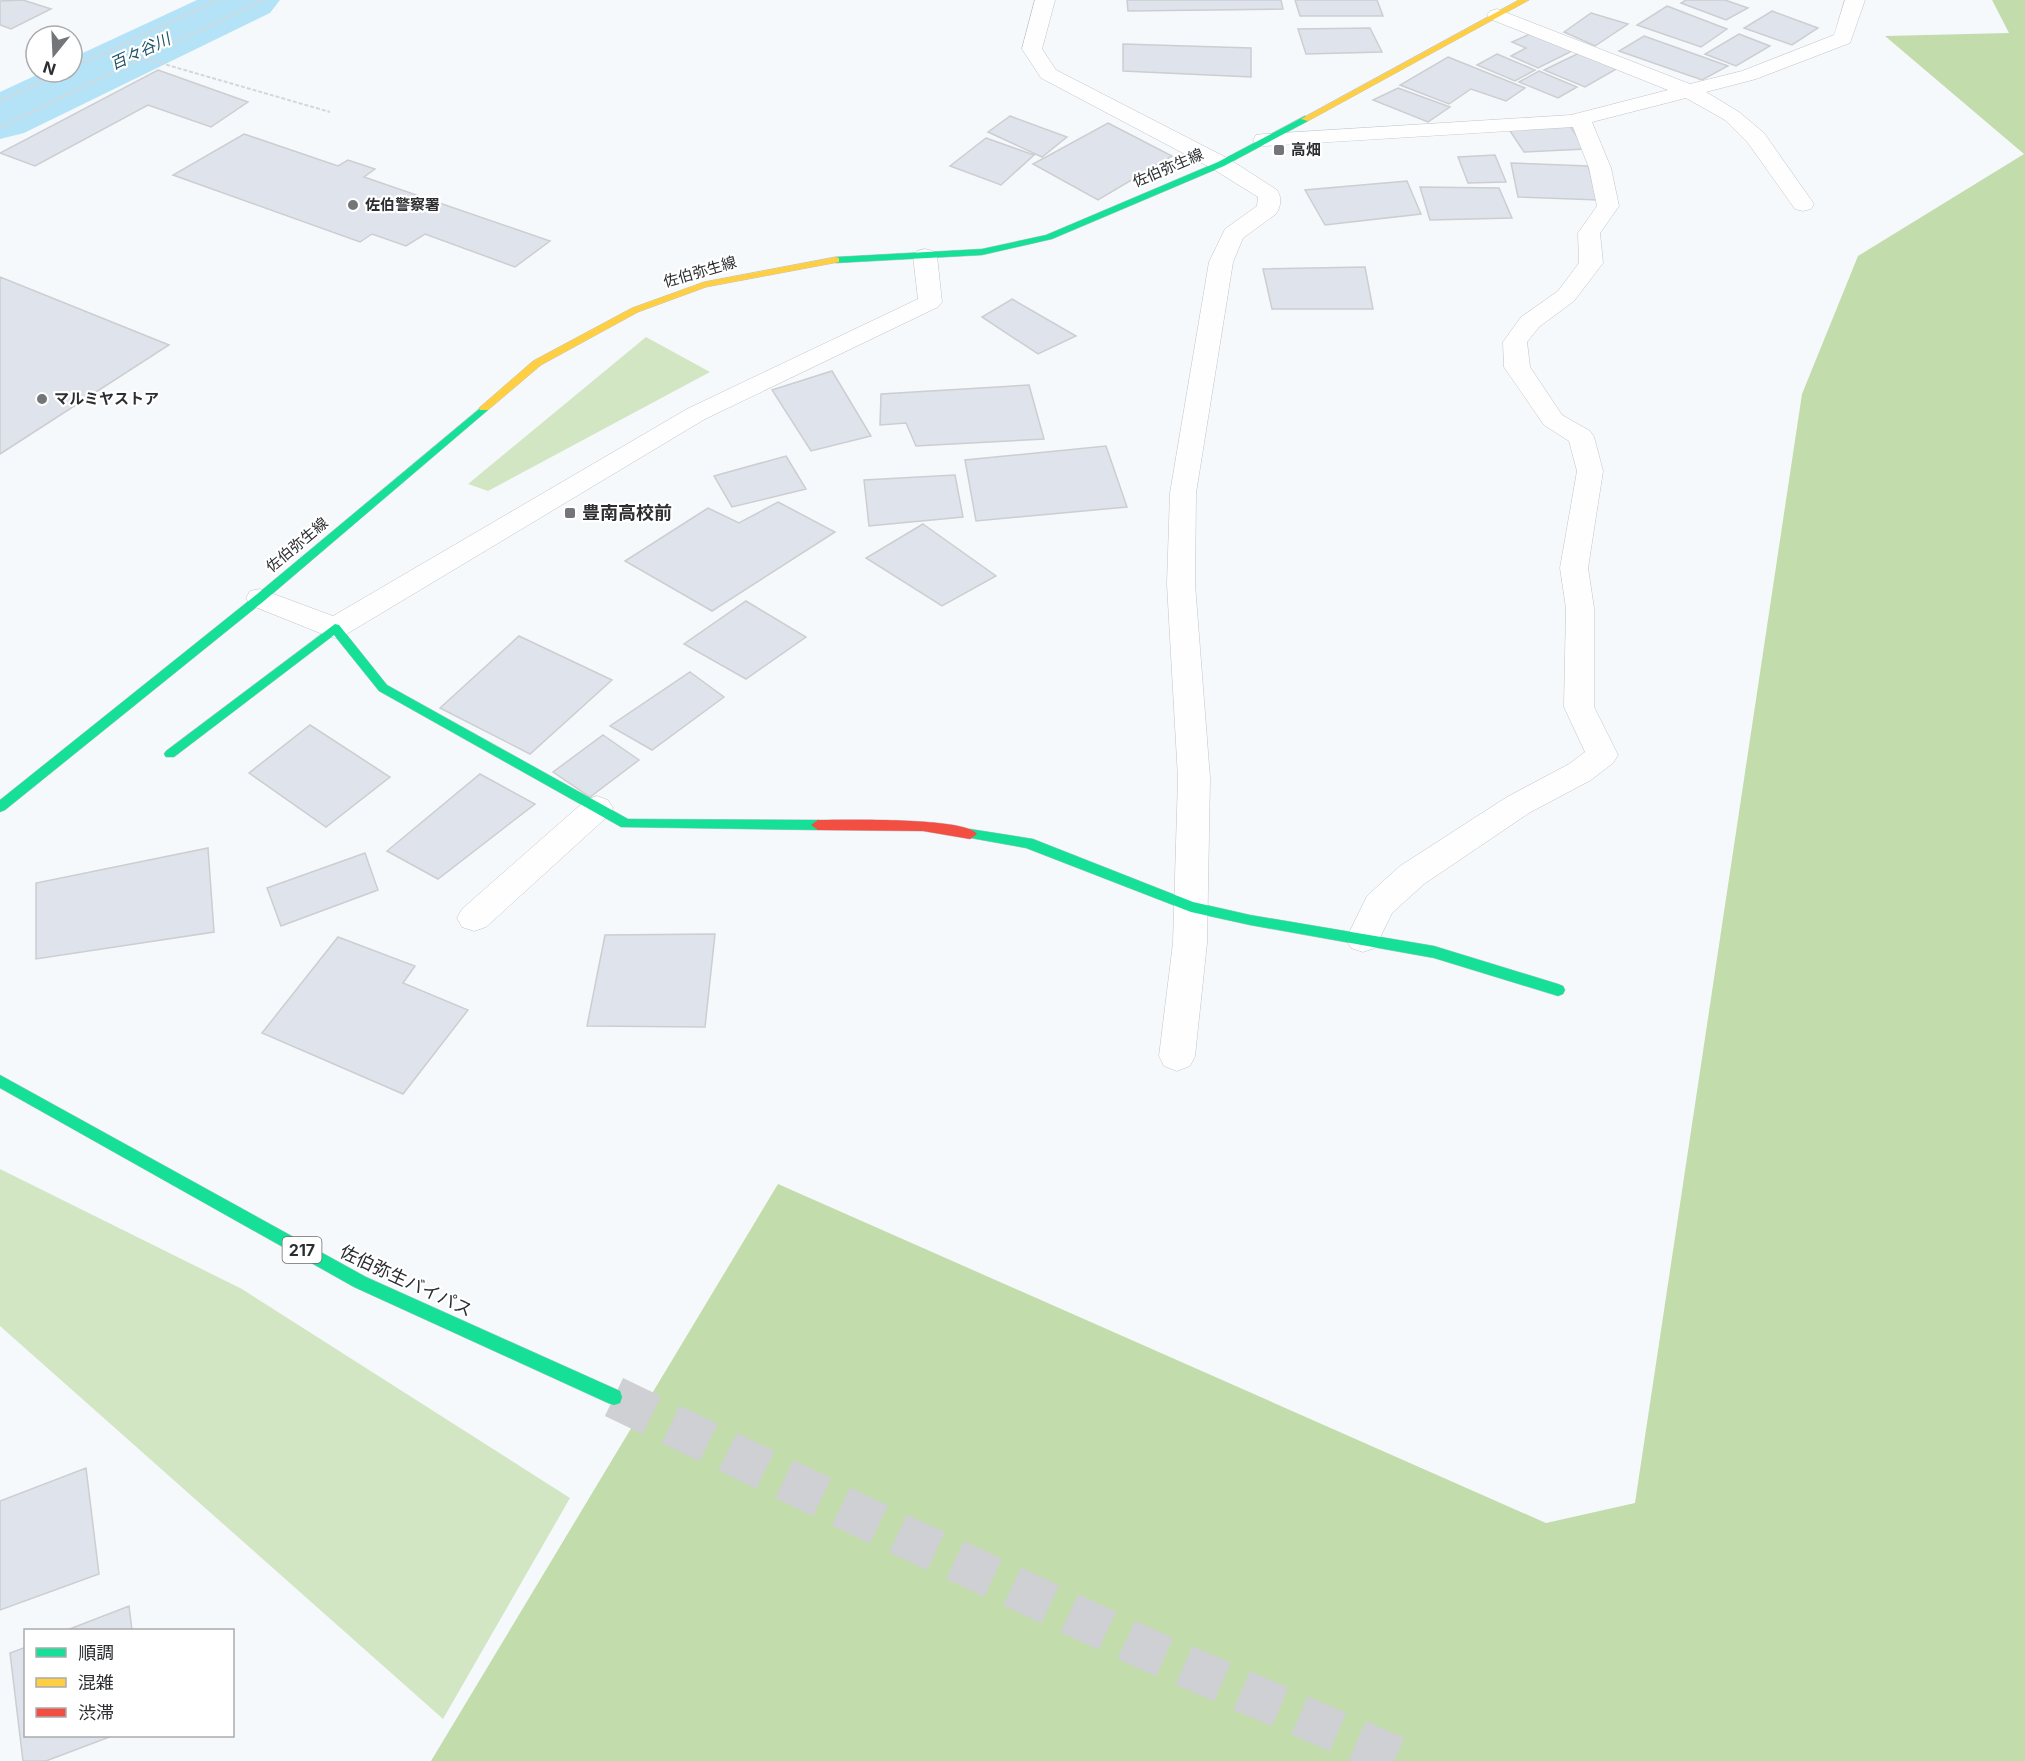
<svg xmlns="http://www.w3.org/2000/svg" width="2025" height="1761" font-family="Inter,'Noto Sans JP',sans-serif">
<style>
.green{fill:#d2e6c4}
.forest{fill:#c2dcac}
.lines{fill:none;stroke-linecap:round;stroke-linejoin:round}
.river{fill:#b4e3f7;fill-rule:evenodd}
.building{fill:#dfe3eb;stroke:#ccced1;stroke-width:1.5}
.highway-tunnel{stroke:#ced0d3;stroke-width:42;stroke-dasharray:42 21;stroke-linecap:butt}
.street-casing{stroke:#c2c4c7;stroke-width:1}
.fast-casing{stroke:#c2c4c7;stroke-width:1}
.slow-casing{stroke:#c2c4c7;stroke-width:1}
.jam-casing{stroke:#c2c4c7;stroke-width:1}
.path{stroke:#d6d6d8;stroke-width:2;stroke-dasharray:4 2;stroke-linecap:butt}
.street{fill:#fefeff;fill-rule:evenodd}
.fast{fill:#16e098;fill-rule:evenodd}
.slow{fill:#ffcf43;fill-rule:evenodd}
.jam{fill:#f24e42;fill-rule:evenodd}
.poi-dot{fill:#737578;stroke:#fff;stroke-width:2}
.labels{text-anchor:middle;stroke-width:4.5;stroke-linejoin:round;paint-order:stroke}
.far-poi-label{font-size:15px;font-weight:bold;fill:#2c2e31;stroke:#fff;text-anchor:start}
.far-street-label{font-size:15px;fill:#2c2e31;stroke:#fff}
.far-water-label{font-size:16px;font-style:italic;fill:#1f5266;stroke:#fff}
.shield{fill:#fff;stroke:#6b6d6f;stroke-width:1.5}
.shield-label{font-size:16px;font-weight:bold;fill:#2c2e31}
.poi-label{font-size:18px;font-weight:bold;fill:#2c2e31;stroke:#fff;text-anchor:start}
.street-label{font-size:18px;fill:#2c2e31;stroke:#fff}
</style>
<rect width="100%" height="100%" fill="#f6f9fc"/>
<path class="green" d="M 646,337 L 710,372 L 488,491 L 468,484 Z
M 0,1169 L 242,1289 L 570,1498 L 443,1719 L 0,1326 Z"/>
<path class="forest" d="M 1992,0 L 2025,0 L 2025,1761 L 431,1761 L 778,1184 L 1546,1523 L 1635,1503 L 1802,394 L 1858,256 L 2024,154 L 1885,36 L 2009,33 Z"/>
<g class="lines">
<path class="river" d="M 197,0 L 280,0 L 270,13 L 24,133 L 0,139 L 0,92 L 43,72 L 72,72 L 72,58 Z"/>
</g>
<path class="building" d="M 23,0 L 51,9 L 11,29 L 0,25 L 0,1 Z
M 1127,0 L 1281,0 L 1283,9 L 1128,11 Z
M 1295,0 L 1377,0 L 1383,16 L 1300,16 Z
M 1686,0 L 1725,0 L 1748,8 L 1726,20 L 1681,3 Z
M 1667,6 L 1727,29 L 1701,47 L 1637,25 Z
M 1772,11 L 1818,28 L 1792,45 L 1744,28 Z
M 1591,13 L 1628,24 L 1595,46 L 1564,32 Z
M 1370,28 L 1382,52 L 1306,54 L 1298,29 Z
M 1532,33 L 1574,50 L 1538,68 L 1511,56 L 1526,48 L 1512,42 Z
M 1739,34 L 1770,46 L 1736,66 L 1705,54 Z
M 1644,36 L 1728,66 L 1702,80 L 1619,51 Z
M 1123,44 L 1251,48 L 1251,77 L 1123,71 Z
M 1581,52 L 1620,67 L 1585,87 L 1544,70 Z
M 1497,54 L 1535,70 L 1515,81 L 1477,65 Z
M 1448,57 L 1525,88 L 1506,101 L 1471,89 L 1449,104 L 1400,85 Z
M 158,70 L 248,102 L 211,127 L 148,105 L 35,166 L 0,153 Z
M 1539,71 L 1577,87 L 1558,98 L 1519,82 Z
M 1398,88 L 1450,107 L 1428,122 L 1373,100 Z
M 1010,116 L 1067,137 L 1042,157 L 988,132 Z
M 1108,123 L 1172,156 L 1098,200 L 1033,164 Z
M 1569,124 L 1585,149 L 1524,152 L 1508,128 Z
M 244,134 L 338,166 L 348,160 L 375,169 L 364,177 L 550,241 L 515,267 L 425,234 L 406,246 L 372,234 L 360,242 L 173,175 Z
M 986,138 L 1034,155 L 1001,185 L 950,166 Z
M 1495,155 L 1506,182 L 1468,183 L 1458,157 Z
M 1511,163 L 1588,166 L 1598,200 L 1518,197 Z
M 1407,181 L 1421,214 L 1325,225 L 1305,190 Z
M 1420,187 L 1499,188 L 1512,218 L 1430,220 Z
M 1365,267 L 1373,309 L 1272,309 L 1263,269 Z
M 0,277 L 169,345 L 0,454 Z
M 1012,299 L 1076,336 L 1038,354 L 982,317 Z
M 832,371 L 871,436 L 811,451 L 772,390 Z
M 1029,385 L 1044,439 L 916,446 L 906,423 L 880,425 L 881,394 Z
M 1106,446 L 1127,507 L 976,521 L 965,460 Z
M 786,456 L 806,489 L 732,507 L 714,476 Z
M 955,475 L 963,517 L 869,526 L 864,480 Z
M 778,502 L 835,532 L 712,611 L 625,561 L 708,508 L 739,523 Z
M 923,524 L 996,576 L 942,606 L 866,558 Z
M 746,601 L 806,637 L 746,679 L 684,644 Z
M 519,636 L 612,680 L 530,754 L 440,708 Z
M 690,672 L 724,697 L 652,750 L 610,726 Z
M 310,725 L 390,777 L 326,827 L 249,773 Z
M 603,735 L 639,760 L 590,797 L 553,772 Z
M 480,774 L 535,804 L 438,879 L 387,851 Z
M 208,848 L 214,932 L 36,959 L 36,883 Z
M 365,853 L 378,890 L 281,926 L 267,888 Z
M 715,934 L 705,1027 L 587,1026 L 605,935 Z
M 338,937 L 415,966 L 403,983 L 468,1010 L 403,1094 L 262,1033 Z
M 86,1468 L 99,1574 L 0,1610 L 0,1501 Z
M 129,1606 L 132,1630 L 67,1630 Z
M 26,1647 L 26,1736 L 112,1736 L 46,1761 L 23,1761 L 10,1653 Z"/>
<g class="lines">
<path class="highway-tunnel" d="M 614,1397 L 884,1527 L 1153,1652 L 1405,1761"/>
<g class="street-casing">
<path id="street" d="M 1035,0 L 1055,0 L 1042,49 L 1056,70 L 1229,159 L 1277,190 C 1282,197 1281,207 1276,214 L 1243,238 L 1233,262 L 1196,493 L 1195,584 L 1210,778 L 1207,943 L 1195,1056 L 1190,1066 L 1177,1071 L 1164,1066 L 1159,1056 L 1173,943 L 1178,778 L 1167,584 L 1170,493 L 1209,262 L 1225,229 L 1257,206 L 1258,197 L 1213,169 L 1041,78 L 1022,49 Z
M 1845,0 L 1865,0 L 1850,43 L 1756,79 L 1706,92 L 1739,112 L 1764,133 L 1814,204 L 1811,209 L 1803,211 L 1795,209 L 1748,143 L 1725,120 L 1686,98 L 1592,122 L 1611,168 L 1619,206 L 1600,233 L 1603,263 L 1574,301 L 1539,327 L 1527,342 L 1530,367 L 1562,415 L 1590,431 L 1594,437 L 1603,471 L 1588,568 L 1594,608 L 1594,707 L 1618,755 L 1613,763 L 1591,780 L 1529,813 L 1424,884 L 1392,913 L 1375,948 L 1363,952 L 1351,948 L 1346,939 L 1367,896 L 1400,866 L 1507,797 L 1569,764 L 1585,752 L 1564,707 L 1566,608 L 1560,568 L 1577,471 L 1569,441 L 1544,425 L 1504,367 L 1503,342 L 1521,317 L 1558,291 L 1579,263 L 1578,233 L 1597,206 L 1589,168 L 1573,127 L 1264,146 L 1256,145 L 1253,140 L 1256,135 L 1264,134 L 1571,115 L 1668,90 L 1490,19 L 1487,15 L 1490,11 L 1497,9 L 1690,84 L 1742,71 L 1834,35 Z
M 925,249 L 933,251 L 937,256 L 942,302 L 938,307 L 705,419 L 345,635 L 335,638 L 325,635 L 250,605 L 246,598 L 250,591 L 260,589 L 333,616 L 687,409 L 918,299 L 913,256 L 917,251 Z
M 597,796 L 608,800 L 613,808 L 608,816 L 486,927 L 474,931 L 462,927 L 457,918 L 462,909 L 586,800 Z"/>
</g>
<g class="fast-casing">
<path id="fast" d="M 1305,116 L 1309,119 L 1308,121 L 1224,166 L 1052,239 L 982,255 L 836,263 L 831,260 L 836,257 L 982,249 L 1046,235 L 1218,162 Z
M 484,405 L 488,406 L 488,410 L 264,601 L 5,810 L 0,812 L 0,800 L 256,595 Z
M 335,624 L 339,625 L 387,685 L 628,819 L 818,820 L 825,825 L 818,830 L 621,827 L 379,691 L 334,635 L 174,757 L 166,757 L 164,754 L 166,751 Z
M 970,829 L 1033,839 L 1193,902 L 1250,915 L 1434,946 L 1558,984 L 1563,986 L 1565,990 L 1563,994 L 1558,996 L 1434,958 L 1250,925 L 1191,912 L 1026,848 L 965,837 L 963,834 L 965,831 Z
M 0,1075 L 366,1277 L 620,1391 L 622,1397 L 620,1403 L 614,1405 L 608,1403 L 354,1287 L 0,1088 Z"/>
</g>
<g class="slow-casing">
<path id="slow" d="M 1519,0 L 1529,0 L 1308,121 L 1301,119 Z
M 836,257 L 839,258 L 839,262 L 706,287 L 638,312 L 541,365 L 488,410 L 480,410 L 479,408 L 533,361 L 632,308 L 704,282 Z"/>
</g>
<g class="jam-casing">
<path id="jam" d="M 818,820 C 843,820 965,817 977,834 L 970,839 L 923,831 L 818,830 L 811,825 Z"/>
</g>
<path class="path" d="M 143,58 L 330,112
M 72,68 L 218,0
M 0,101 L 63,72
M 0,127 L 263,0"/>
<use href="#street" class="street"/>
<use href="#fast" class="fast"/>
<use href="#slow" class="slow"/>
<use href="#jam" class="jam"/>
</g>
<g class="poi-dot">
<rect x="1273" y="144" width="12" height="12" rx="3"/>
<circle cx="353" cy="205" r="6"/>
<circle cx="42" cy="399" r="6"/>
<rect x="564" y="507" width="12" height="12" rx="3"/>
</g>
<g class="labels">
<g class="far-poi-label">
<text x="1291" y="155">高畑</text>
<text x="365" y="210">佐伯警察署</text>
<text x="54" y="404">マルミヤストア</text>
</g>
<g class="far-street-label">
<text transform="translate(1168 168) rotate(-23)" y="5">佐伯弥生線</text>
<text transform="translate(700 272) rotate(-16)" y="5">佐伯弥生線</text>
<text transform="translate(297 545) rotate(-40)" y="5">佐伯弥生線</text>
</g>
<g class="far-water-label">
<text transform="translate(140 51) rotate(-25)" y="6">百々谷川</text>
</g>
<rect class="shield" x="282.5" y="1237" width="39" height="26" rx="4.5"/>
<g class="shield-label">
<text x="302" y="1256">217</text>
</g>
<g class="poi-label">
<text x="582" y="519">豊南高校前</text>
</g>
<g class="street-label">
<text transform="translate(406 1281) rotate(25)" y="6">佐伯弥生バイパス</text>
</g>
</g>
<rect x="24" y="1629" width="210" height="108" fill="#ffffff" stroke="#ababad" stroke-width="1.5"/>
<rect x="36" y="1648" width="30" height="9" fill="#16e098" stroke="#ababad" stroke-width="1.5"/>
<text x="78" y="1659" font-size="18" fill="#2c2e31">順調</text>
<rect x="36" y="1678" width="30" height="9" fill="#ffcf43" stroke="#ababad" stroke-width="1.5"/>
<text x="78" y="1689" font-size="18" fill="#2c2e31">混雑</text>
<rect x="36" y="1708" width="30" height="9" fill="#f24e42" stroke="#ababad" stroke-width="1.5"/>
<text x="78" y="1719" font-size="18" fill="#2c2e31">渋滞</text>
<g transform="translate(54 54) rotate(198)"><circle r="28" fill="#ffffff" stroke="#ababad" stroke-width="1.5"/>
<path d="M0-4.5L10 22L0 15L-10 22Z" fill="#737578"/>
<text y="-9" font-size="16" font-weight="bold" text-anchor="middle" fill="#2c2e31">N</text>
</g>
</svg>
